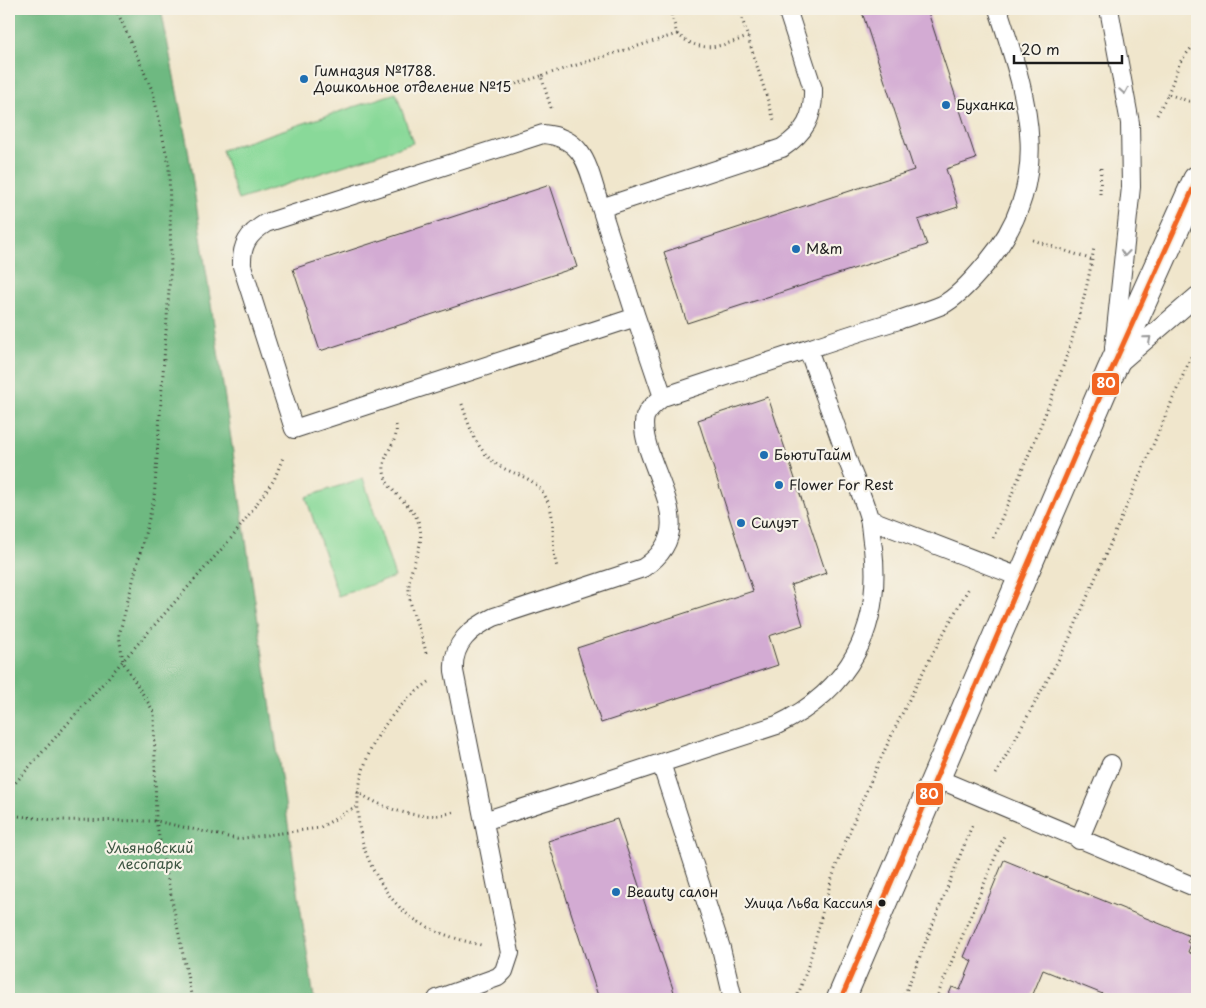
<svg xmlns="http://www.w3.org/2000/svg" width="1206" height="1008" font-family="'Playpen Sans',sans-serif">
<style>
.green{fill:#89d999;stroke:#527a5a}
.forest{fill:#6eb981;stroke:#456a4e}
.building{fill:#d3abd3}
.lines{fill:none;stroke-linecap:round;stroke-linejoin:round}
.service-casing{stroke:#3c3a36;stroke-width:20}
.minor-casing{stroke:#3c3a36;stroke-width:30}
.path{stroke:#3c3a36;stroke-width:3;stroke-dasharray:1 4;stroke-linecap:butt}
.service{stroke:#fff;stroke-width:18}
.minor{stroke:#fff;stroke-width:28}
.bus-1-casing{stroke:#f7f3e8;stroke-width:9}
.bus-1{stroke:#f26522;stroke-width:5}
.oneway{stroke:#999}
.poi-dot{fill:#1f6fb2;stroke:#f7f3e8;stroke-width:2}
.bus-dot{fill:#1c1c1c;stroke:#f7f3e8;stroke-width:2}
.labels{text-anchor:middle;stroke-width:4.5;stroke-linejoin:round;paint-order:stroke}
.bus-label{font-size:13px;fill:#1c1c1c;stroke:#f7f3e8;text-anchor:end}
.poi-label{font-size:14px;fill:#1c1c1c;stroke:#f7f3e8;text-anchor:start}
.park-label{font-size:14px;fill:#3d5542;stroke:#f7f3e8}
.line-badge{stroke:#f7f3e8;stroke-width:2}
.badge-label{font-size:14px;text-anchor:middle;font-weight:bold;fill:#fff}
</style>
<rect width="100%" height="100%" fill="#f7f3e8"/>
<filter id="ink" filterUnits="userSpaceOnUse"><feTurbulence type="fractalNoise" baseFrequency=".02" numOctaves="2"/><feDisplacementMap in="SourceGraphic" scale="10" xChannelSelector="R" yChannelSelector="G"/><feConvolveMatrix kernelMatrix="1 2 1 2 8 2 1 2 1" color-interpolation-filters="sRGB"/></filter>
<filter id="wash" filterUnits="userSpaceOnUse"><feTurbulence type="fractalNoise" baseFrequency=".0096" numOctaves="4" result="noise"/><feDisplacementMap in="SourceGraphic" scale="20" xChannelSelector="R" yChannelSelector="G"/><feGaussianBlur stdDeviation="1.12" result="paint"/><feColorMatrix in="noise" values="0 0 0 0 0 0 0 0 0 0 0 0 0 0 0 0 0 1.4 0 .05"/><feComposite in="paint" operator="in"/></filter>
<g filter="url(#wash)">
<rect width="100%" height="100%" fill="#f0e6cc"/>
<path class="green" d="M 396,93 L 413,143 L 238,200 L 222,150 Z
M 363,478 L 395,577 L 338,596 L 306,497 Z"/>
<path class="forest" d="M 9,9 L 161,9 L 188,149 L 314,999 L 9,999 Z"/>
<g id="blocks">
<path class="building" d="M 861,9 L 927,9 L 976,159 L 946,169 L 958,207 L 918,220 L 927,245 L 687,323 L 664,252 L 914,170 Z
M 550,185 L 577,267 L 320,351 L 293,269 Z
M 768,397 L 826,573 L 791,585 L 803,625 L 769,636 L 778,665 L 601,723 L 577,648 L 753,591 L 698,420 Z
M 617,819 L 676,998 L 671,999 L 599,999 L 548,841 Z
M 1004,860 L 1190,936 L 1187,942 L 1191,944 L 1188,952 L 1197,956 L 1197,999 L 1115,999 L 1043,970 L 1031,999 L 947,999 L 952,987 L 960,990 L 972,961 L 964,957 Z"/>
</g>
</g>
<g filter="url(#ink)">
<use href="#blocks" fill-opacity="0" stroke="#3c3a36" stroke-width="1"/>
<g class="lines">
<g class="service-casing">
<path id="service" d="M 1109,9 L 1130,123 L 1131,187 L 1114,348
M 601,208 L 636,317 L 294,429 L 242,266 C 241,245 248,234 266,223 L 543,134 C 588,138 588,172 601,208 L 782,148 C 805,133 814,117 813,89 L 787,9
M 636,317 L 663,397
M 1117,365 L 1197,296
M 869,519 L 1022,578
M 661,763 L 721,948 L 733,999
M 936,778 L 1197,888
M 484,821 L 777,725 C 850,690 882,628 873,548 C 871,538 871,528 869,518 C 864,500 856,482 849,464 C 836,426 822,388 808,349 C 838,339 868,329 899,320 C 913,315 928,311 942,305 C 957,298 976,276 986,264 C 1056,180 1028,101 998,9
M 1079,840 L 1111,764
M 437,999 L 498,977 L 504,971 L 510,953 L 454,671 C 452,643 471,628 494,617 L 643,568 C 692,536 664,496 649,451 C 646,441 642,428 645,417 C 648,408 656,403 663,397 L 808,349"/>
</g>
<g class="minor-casing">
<path id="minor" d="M 841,999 L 1111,371 L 1197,180"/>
</g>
<path class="path" d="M 116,9 L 153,92 L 169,166 L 171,262 L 154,499 L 119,635 L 123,662 L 154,712 L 156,821 L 192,999
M 231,9 L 232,9
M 739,9 L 774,120
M 677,34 C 703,55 719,46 748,37
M 497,90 L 541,76
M 1168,94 L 1180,62 L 1197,41
M 551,108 L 541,76 L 677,34 L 670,9
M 1157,115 L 1168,94 L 1197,104
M 1100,194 L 1101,165
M 1033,240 L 1093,260
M 462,404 C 470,429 478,456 505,469 C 520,476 533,478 543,493 C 559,515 549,542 557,567
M 396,425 C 399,443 382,452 384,471 C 386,493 413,503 419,524 C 426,548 409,564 409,587 C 408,608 422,632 426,653
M 993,538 C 1031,449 1080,343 1094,247
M 429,682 C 368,724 338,798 372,867 C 381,885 394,905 411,917 C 433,932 455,939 481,945
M 996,774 L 1067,644 L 1197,343
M 9,790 L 234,535 L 274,480 L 284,455
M 357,792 C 387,810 419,822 454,812
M 9,815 L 53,820 L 156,821 L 237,839 L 319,828 L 356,807
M 796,999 C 815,955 821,906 838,861 C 874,766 919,675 970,586
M 903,999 L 973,823
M 936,999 L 1004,836"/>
<use href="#service" class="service"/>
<use href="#minor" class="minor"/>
<g class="bus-1-casing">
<path id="bus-1" d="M 841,999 L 1111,371 L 1197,180"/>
</g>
<use href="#bus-1" class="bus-1"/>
</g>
<defs><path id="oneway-chevron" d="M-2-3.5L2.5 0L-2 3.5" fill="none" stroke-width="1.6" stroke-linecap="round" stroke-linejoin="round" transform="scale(1.25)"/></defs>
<g class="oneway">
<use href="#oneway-chevron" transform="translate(1124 91) rotate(80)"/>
<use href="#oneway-chevron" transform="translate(1125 253) rotate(96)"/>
<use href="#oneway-chevron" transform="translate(1148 339) rotate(-41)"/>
</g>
</g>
<g class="poi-dot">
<circle cx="304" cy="79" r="5"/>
<circle cx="946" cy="105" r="5"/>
<circle cx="796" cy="249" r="5"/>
<circle cx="764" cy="455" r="5"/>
<circle cx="779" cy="485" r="5"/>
<circle cx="741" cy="523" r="5"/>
<circle cx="616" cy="892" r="5"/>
</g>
<circle class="bus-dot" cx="882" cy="903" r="4.5"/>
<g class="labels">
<g class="bus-label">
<text x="873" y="908">Улица Льва Кассиля</text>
</g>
<g class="poi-label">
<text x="314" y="76">Гимназия №1788.<tspan x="314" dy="16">Дошкольное отделение №15</tspan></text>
<text x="956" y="110">Буханка</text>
<text x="806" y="254">M&amp;m</text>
<text x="774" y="460">БьютиТайм</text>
<text x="789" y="490">Flower For Rest</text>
<text x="751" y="528">Силуэт</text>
<text x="626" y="897">Beauty салон</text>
</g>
<g class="park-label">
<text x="150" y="853">Ульяновский<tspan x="150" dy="16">лесопарк</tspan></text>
</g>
</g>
<g class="line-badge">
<rect x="1091" y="372" width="29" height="24" rx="5" fill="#f26522"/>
<rect x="915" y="782" width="29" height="24" rx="5" fill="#f26522"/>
</g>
<g class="badge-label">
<text x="1106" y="388">80</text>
<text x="929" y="799">80</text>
</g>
<rect width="1206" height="1008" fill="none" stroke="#f7f3e8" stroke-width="30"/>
<path d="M1014 55v8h108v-8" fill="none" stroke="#1c1c1c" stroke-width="2.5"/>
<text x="1021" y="55" font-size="15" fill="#1c1c1c" stroke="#f7f3e8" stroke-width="4" paint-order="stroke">20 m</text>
</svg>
